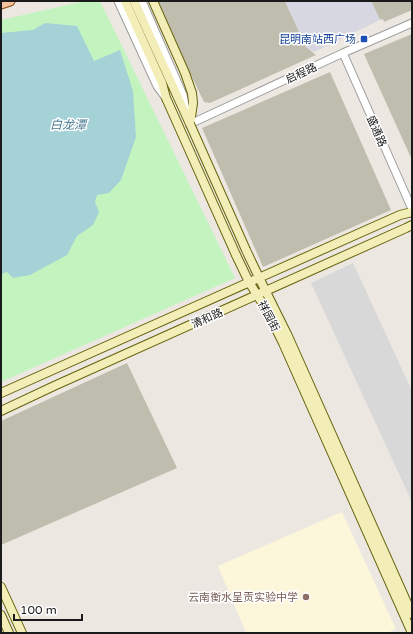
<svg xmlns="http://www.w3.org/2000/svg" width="413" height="634" font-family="'Varela Round','Noto Sans SC',sans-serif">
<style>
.residential{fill:#d9d8d8}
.education{fill:#fcf7da}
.construction{fill:#bfbdad}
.park{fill:#c3f4c0}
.plaza{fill:#d6d7e1}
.water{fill:#a4d2d6}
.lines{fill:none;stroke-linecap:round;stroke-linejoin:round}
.tertiary-casing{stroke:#9c9c9c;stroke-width:9}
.secondary-casing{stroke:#67640d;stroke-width:10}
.primary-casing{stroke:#864c0b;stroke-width:11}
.tertiary{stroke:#fff;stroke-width:7}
.secondary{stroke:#f3eeb7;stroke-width:8}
.primary{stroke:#f4c29e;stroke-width:9}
.secondary-bridge-casing{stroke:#67640d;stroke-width:10;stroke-linecap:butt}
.secondary-bridge{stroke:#f3eeb7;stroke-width:8}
.transit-dot{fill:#1a4fb4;stroke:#fff;stroke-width:1.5}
.education-dot{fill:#8d6e63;stroke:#fff;stroke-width:1.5}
.labels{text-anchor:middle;stroke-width:3;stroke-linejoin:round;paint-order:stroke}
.transit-label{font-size:11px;fill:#164399;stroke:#fff;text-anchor:end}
.street-label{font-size:11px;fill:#1b1b1b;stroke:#fff}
.education-label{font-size:11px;fill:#785e54;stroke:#fff;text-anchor:end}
.water-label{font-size:12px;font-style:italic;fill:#4a7994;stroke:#fff}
</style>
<rect width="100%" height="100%" fill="#ece7e1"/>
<path class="residential" d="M 353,263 L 412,391 L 412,502 L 311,283 Z"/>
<path class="education" d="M 342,512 L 396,629 L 387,633 L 246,633 L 218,566 Z"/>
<path class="construction" d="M 155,1 L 285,1 L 306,47 L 316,55 L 210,103 L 204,102 Z
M 371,1 L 412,1 L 412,10 L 384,22 L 383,19 L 380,20 Z
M 412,34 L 412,160 L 364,54 Z
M 330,72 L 391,210 L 263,267 L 202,128 Z
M 127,363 L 177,468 L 1,545 L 1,421 Z"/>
<path class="park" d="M 85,1 L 100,1 L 235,278 L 1,382 L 1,20 Z"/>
<path class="plaza" d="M 285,1 L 371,1 L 380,20 L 314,52 L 306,47 Z"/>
<path class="water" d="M 45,23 L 77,26 L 94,61 L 120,50 L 133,91 L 136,137 L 121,180 L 109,193 L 97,195 L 95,202 L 99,212 L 93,225 L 77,236 L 67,255 L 30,275 L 13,278 L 7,272 L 1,274 L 1,33 L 33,30 Z"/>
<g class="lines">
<g class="tertiary-casing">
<path id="tertiary" d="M 118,1 L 157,86 L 165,97
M 142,1 L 176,79 L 183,95 L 186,110
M 343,53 L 412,209
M 189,120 L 190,124 L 343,53 L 412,23"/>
</g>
<g class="secondary-casing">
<path id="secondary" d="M 125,1 L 162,83 L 166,98
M 134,1 L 190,124
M 153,1 L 185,73 L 192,93 L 193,103 L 190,124
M 246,250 C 259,278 273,306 287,334 L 412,614
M 236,255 L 249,282 L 266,309 L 283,343 L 412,633
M 1,393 L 400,215 L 412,212
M 1,411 L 54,386 L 406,228 L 412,225
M 1,587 L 22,633
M 1,615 L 9,633"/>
</g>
<g class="primary-casing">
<path id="primary" d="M 1,4 L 10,1"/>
</g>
<use href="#tertiary" class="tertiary"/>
<use href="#secondary" class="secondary"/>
<use href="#primary" class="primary"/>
<g class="secondary-bridge-casing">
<path id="secondary-bridge" d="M 166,98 L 236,255
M 190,124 L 246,250"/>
</g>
<use href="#secondary-bridge" class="secondary-bridge"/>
</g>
<rect class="transit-dot" x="360" y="35" width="8" height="8" rx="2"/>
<circle class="education-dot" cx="306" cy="597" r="4"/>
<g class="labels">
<g class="transit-label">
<text x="356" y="43">昆明南站西广场</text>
</g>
<g class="street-label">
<text transform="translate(301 73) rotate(-25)" y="4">启程路</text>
<text transform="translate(377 131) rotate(66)" y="4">盛通路</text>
<text transform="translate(269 316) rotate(62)" y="4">祥园街</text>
<text transform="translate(207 318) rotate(-24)" y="4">清和路</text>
</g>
<g class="education-label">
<text x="298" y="601">云南衡水呈贡实验中学</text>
</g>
<g class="water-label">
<text x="68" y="129">白龙潭</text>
</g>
</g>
<rect width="413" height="634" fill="none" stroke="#1b1b1b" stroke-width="4"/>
<path d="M14 614v6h68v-6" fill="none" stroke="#1b1b1b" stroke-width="2"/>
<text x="20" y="614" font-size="12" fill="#1b1b1b" stroke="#ffffff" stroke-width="3" paint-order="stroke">100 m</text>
</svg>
